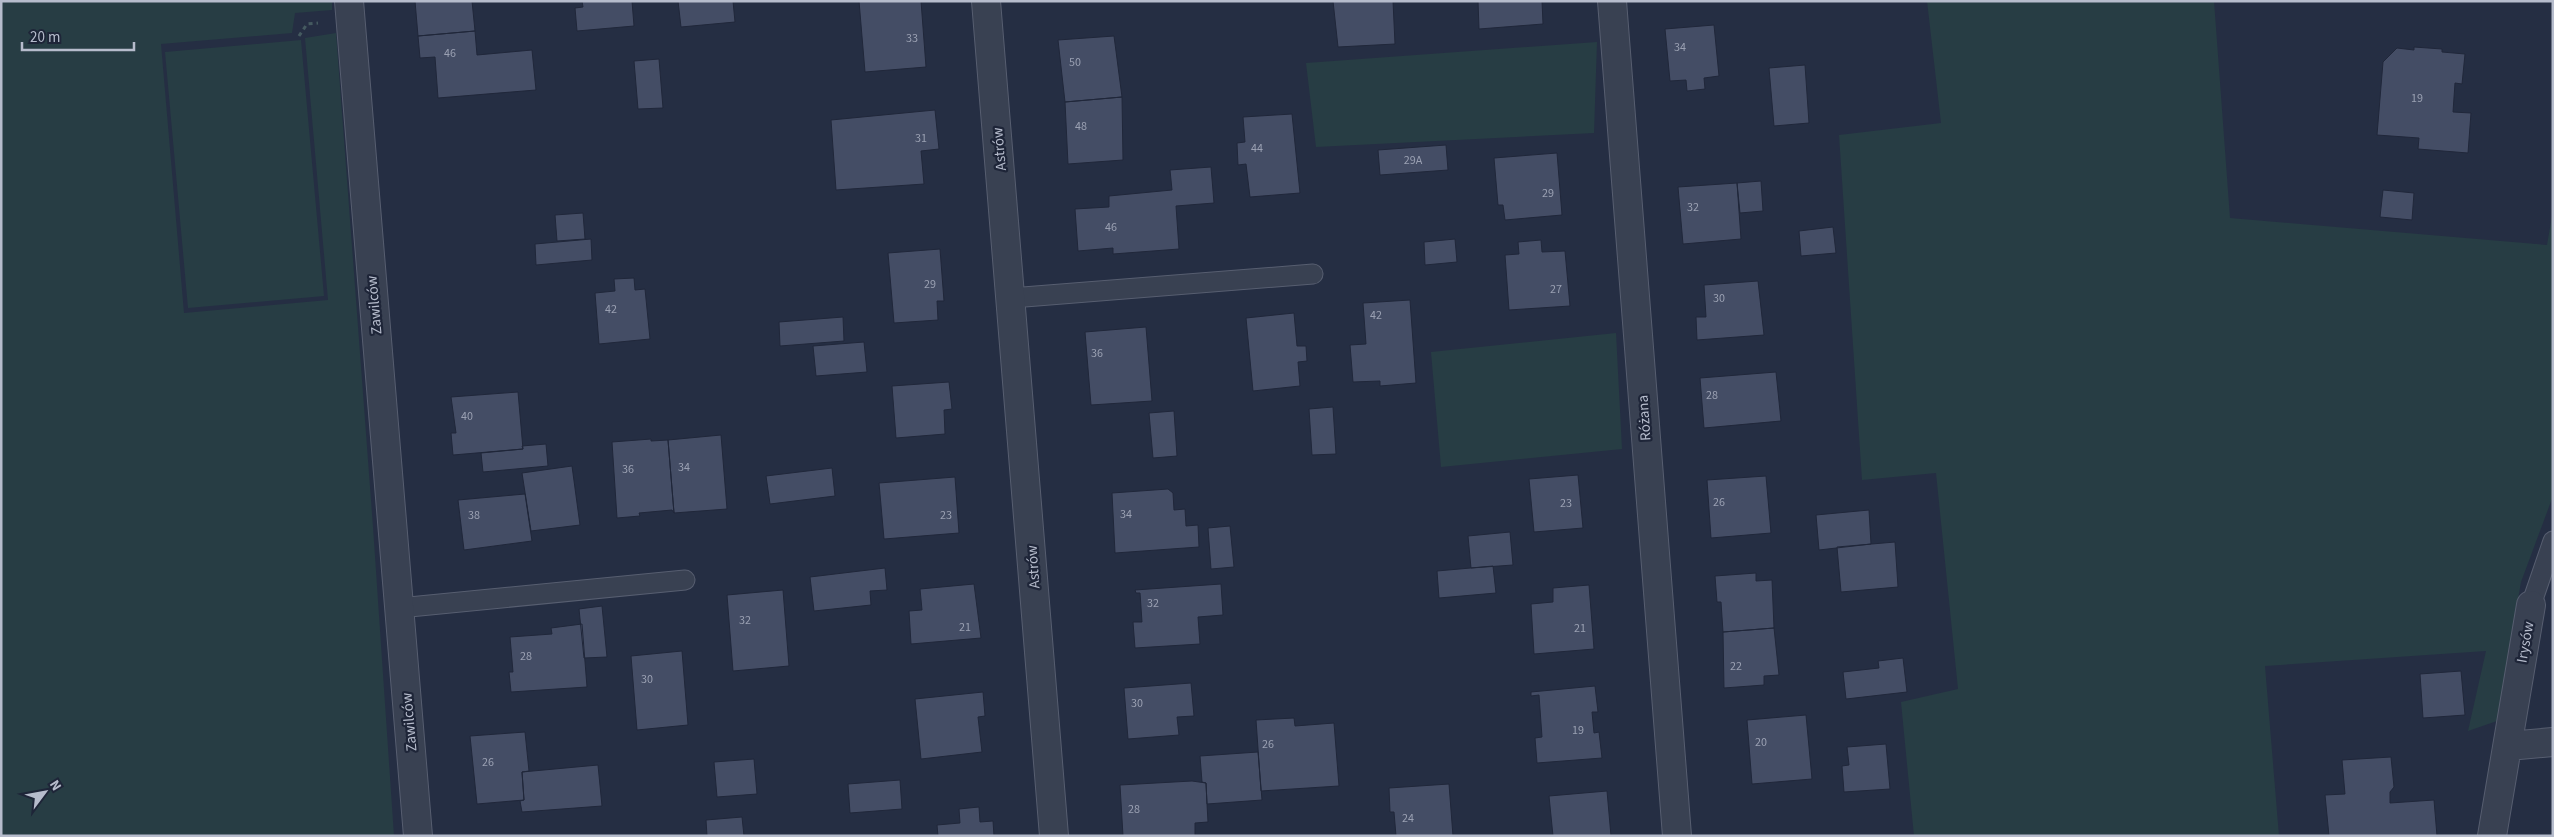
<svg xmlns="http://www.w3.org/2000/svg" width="2554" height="837" font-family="'Source Sans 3',sans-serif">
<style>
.green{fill:#273d44}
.building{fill:#444d65;stroke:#20273a}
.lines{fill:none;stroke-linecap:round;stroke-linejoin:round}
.lane-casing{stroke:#575e70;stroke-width:21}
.street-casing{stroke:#575e70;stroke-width:30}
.path{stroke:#455a60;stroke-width:3;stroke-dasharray:4 4;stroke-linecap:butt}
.lane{stroke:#394152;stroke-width:19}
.street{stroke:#394152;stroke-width:28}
.labels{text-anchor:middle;stroke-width:4.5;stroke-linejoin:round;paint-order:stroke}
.number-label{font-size:12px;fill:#9aa0b2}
.street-label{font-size:15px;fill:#b6bccc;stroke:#1e2538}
</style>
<rect width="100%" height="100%" fill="#252e43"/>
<path class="green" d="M 1,1 L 332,1 L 332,10 L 295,13 L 292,33 L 161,44 L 184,313 L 328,300 L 305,38 L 336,33 L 373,527 L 394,836 L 1,836 Z
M 1927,1 L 2214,1 L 2230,218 L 2547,245 L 2553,210 L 2553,496 L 2521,582 L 2497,721 L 2468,731 L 2486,651 L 2265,666 L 2279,836 L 1914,836 L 1901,702 L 1958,689 L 1936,473 L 1862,480 L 1839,135 L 1941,123 Z
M 301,40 L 324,296 L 188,308 L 165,52 Z
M 1597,42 L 1594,133 L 1316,147 L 1306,63 Z
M 1616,333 L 1622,449 L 1441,467 L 1431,352 Z"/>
<path class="building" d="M 415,1 L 472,1 L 475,31 L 418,36 Z
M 582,1 L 632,1 L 634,26 L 577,31 L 575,8 L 583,7 Z
M 678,1 L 733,1 L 735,22 L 681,27 Z
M 859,1 L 921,1 L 926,67 L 865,72 Z
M 1333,1 L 1393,1 L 1395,44 L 1338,47 Z
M 1478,1 L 1542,1 L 1543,24 L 1479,29 Z
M 1714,25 L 1719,76 L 1704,78 L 1705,89 L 1687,91 L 1686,80 L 1670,81 L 1665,29 Z
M 475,31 L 477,55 L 532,50 L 536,90 L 438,98 L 435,57 L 420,58 L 418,36 Z
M 1114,36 L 1122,97 L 1065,102 L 1058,40 Z
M 2414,47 L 2442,49 L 2442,52 L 2465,54 L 2462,84 L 2455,83 L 2453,112 L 2471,113 L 2468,153 L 2418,149 L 2419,138 L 2377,135 L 2383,62 L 2397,48 L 2414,50 Z
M 659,59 L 663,108 L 638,109 L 634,61 Z
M 1805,65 L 1809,123 L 1774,126 L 1769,68 Z
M 1122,97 L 1123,160 L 1068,164 L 1065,102 Z
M 935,110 L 939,149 L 921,151 L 924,184 L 836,190 L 831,120 Z
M 1292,114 L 1300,193 L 1250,197 L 1246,164 L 1238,165 L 1237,143 L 1245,142 L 1243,117 Z
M 1446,145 L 1448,170 L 1380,175 L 1378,150 Z
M 1557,153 L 1562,215 L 1505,220 L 1503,205 L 1498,205 L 1494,158 Z
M 1211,167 L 1214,203 L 1176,206 L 1179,249 L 1113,254 L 1113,248 L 1078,251 L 1075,209 L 1109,207 L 1109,196 L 1172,190 L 1170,170 Z
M 1761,181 L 1763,211 L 1740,213 L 1737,183 Z
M 1737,183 L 1741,239 L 1683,244 L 1678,187 Z
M 2383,190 L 2414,193 L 2412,220 L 2380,217 Z
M 583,213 L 585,239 L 557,241 L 555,215 Z
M 1833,227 L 1836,253 L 1801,256 L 1799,231 Z
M 591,239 L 592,260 L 536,265 L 535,244 Z
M 1455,239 L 1457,262 L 1425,265 L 1424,242 Z
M 1541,240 L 1542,252 L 1565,251 L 1570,306 L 1509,310 L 1505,255 L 1519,254 L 1518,242 Z
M 940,249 L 944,301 L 937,301 L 938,320 L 894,323 L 888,253 Z
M 634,278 L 635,290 L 645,289 L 650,339 L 599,344 L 595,293 L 615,291 L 614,279 Z
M 1758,281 L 1764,335 L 1697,340 L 1696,317 L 1706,317 L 1704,285 Z
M 1410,300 L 1416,383 L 1380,386 L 1380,381 L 1353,382 L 1350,345 L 1366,344 L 1363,303 Z
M 1294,313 L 1297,346 L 1306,346 L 1307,361 L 1298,362 L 1300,386 L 1253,391 L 1246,318 Z
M 843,317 L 844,341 L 780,346 L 779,322 Z
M 1146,327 L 1152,401 L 1091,405 L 1085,332 Z
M 864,342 L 867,372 L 816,376 L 813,346 Z
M 1776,372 L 1781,421 L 1704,428 L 1700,378 Z
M 949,382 L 952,409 L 944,410 L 945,434 L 896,438 L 892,386 Z
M 518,392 L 523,449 L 453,455 L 451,433 L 456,433 L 451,397 Z
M 1333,407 L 1336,454 L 1312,455 L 1309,409 Z
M 1174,411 L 1177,456 L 1153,458 L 1149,413 Z
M 721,435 L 727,509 L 674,513 L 668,440 Z
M 651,439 L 651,441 L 668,440 L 674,513 L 672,510 L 639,513 L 640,516 L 617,518 L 612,442 Z
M 546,444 L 548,466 L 483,472 L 481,453 L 523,449 L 522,446 Z
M 572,466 L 580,525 L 531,531 L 522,473 Z
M 832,468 L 835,496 L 770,504 L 766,476 Z
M 1578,475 L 1583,528 L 1534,532 L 1529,479 Z
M 1766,476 L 1771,533 L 1711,538 L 1707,480 Z
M 955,477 L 959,533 L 884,539 L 879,483 Z
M 1168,489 L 1173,493 L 1174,510 L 1185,509 L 1186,526 L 1198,525 L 1199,547 L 1115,553 L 1112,493 Z
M 525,494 L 532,541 L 464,550 L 458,500 Z
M 1869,510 L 1871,544 L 1819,550 L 1816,515 Z
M 1230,526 L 1234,567 L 1211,569 L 1208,528 Z
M 1510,532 L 1513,565 L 1471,568 L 1468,536 Z
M 1895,542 L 1898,587 L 1841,592 L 1837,547 Z
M 1493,566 L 1496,593 L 1439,598 L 1437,571 Z
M 885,568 L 887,590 L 870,591 L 871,605 L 814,611 L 810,577 Z
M 1756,573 L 1756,581 L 1772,580 L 1774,628 L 1723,632 L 1721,602 L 1717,602 L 1715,576 Z
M 974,584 L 981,638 L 911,644 L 909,611 L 922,610 L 920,589 Z
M 1221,584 L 1223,615 L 1198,617 L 1200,644 L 1135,648 L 1133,622 L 1142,622 L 1140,593 L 1136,593 L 1135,590 Z
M 1589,585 L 1594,649 L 1534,654 L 1531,604 L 1553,602 L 1553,588 Z
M 783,590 L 789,666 L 733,671 L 727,595 Z
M 602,606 L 607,657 L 584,658 L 579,609 Z
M 582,624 L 587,687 L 511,692 L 509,672 L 513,672 L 510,637 L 552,634 L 551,628 Z
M 1774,628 L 1779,675 L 1764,676 L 1764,685 L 1724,688 L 1723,632 Z
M 682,651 L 688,725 L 637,730 L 631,656 Z
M 1903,658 L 1907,692 L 1846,699 L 1843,672 L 1879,668 L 1878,661 Z
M 2461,671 L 2465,715 L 2423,718 L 2420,674 Z
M 1191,683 L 1194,716 L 1177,717 L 1179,735 L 1128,739 L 1124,688 Z
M 1595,686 L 1598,712 L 1592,712 L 1594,733 L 1599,732 L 1602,758 L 1537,763 L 1535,738 L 1542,737 L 1539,695 L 1531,696 L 1531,692 Z
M 983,692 L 985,716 L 978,717 L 982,752 L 921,759 L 915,699 Z
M 1806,715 L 1812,779 L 1752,784 L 1747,720 Z
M 1294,718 L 1295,726 L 1334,723 L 1339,786 L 1261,791 L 1256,720 Z
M 525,732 L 529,771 L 522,772 L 524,800 L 477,804 L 470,736 Z
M 1886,744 L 1890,789 L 1844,792 L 1842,766 L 1849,765 L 1847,747 Z
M 1258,752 L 1262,800 L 1207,804 L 1206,783 L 1202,782 L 1200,756 Z
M 2391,757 L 2394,787 L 2390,792 L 2390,803 L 2434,800 L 2437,836 L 2329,836 L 2325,795 L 2345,794 L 2342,760 Z
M 754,759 L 757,794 L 717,797 L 714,762 Z
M 598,765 L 602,806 L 522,812 L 520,801 L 524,800 L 522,772 Z
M 900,780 L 902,809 L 850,813 L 848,784 Z
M 1192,781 L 1206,783 L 1207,804 L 1208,822 L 1195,823 L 1195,836 L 1123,836 L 1120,785 Z
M 1449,784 L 1453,836 L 1396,836 L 1394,812 L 1390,812 L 1389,788 Z
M 1607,791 L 1611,836 L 1553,836 L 1549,796 Z
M 979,807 L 980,822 L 993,821 L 994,836 L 938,836 L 937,825 L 960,823 L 959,809 Z
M 742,817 L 744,836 L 707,836 L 706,820 Z"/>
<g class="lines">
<g class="lane-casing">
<path id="lane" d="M 1011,298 L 1313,274
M 2531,605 L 2553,541
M 399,608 L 685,580"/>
</g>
<g class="street-casing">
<path id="street" d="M 349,1 L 418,836
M 986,1 L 1054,836
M 1612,1 L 1677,836
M 2508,746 L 2553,742
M 2492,836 L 2531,605"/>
</g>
<path class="path" d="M 299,36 L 307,24 L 318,23"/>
<use href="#lane" class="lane"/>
<use href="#street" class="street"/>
</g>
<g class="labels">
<g class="number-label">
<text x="912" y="42">33</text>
<text x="1680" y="51">34</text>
<text x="450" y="57">46</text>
<text x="1075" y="66">50</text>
<text x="2417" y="102">19</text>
<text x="1081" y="130">48</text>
<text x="921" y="142">31</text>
<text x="1257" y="152">44</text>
<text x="1413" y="164">29A</text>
<text x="1548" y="197">29</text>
<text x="1693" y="211">32</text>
<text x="1111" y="231">46</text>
<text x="930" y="288">29</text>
<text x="1556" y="293">27</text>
<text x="1719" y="302">30</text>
<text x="611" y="313">42</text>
<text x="1376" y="319">42</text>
<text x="1097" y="357">36</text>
<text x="1712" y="399">28</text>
<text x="467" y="420">40</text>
<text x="684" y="471">34</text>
<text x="628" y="473">36</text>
<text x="1719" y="506">26</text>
<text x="1566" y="507">23</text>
<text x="1126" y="518">34</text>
<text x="474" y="519">38</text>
<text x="946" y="519">23</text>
<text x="1153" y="607">32</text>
<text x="745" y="624">32</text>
<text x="965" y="631">21</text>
<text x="1580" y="632">21</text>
<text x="526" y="660">28</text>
<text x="1736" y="670">22</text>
<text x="647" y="683">30</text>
<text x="1137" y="707">30</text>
<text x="1578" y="734">19</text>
<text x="1761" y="746">20</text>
<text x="1268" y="748">26</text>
<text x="488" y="766">26</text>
<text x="1134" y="813">28</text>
<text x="1408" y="822">24</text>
</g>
<g class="street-label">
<text transform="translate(999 149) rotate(-95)" y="5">Astrów</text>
<text transform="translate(374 305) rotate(-95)" y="5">Zawilców</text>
<text transform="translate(1644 418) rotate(-94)" y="5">Różana</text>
<text transform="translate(1033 567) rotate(-94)" y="5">Astrów</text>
<text transform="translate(2525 642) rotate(-80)" y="5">Irysów</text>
<text transform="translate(409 722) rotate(-95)" y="5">Zawilców</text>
</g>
</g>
<rect width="2554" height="837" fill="none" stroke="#b6bccc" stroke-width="5"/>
<g transform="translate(45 792) rotate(58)" stroke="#1e2538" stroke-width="4" paint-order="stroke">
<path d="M0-4L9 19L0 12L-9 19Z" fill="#b6bccc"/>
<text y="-8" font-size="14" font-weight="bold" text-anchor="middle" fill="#b6bccc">N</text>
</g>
<path d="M22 42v8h112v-8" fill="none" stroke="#b6bccc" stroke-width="2.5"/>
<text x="30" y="42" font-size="15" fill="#b6bccc" stroke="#1e2538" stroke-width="4" paint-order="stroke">20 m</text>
</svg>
